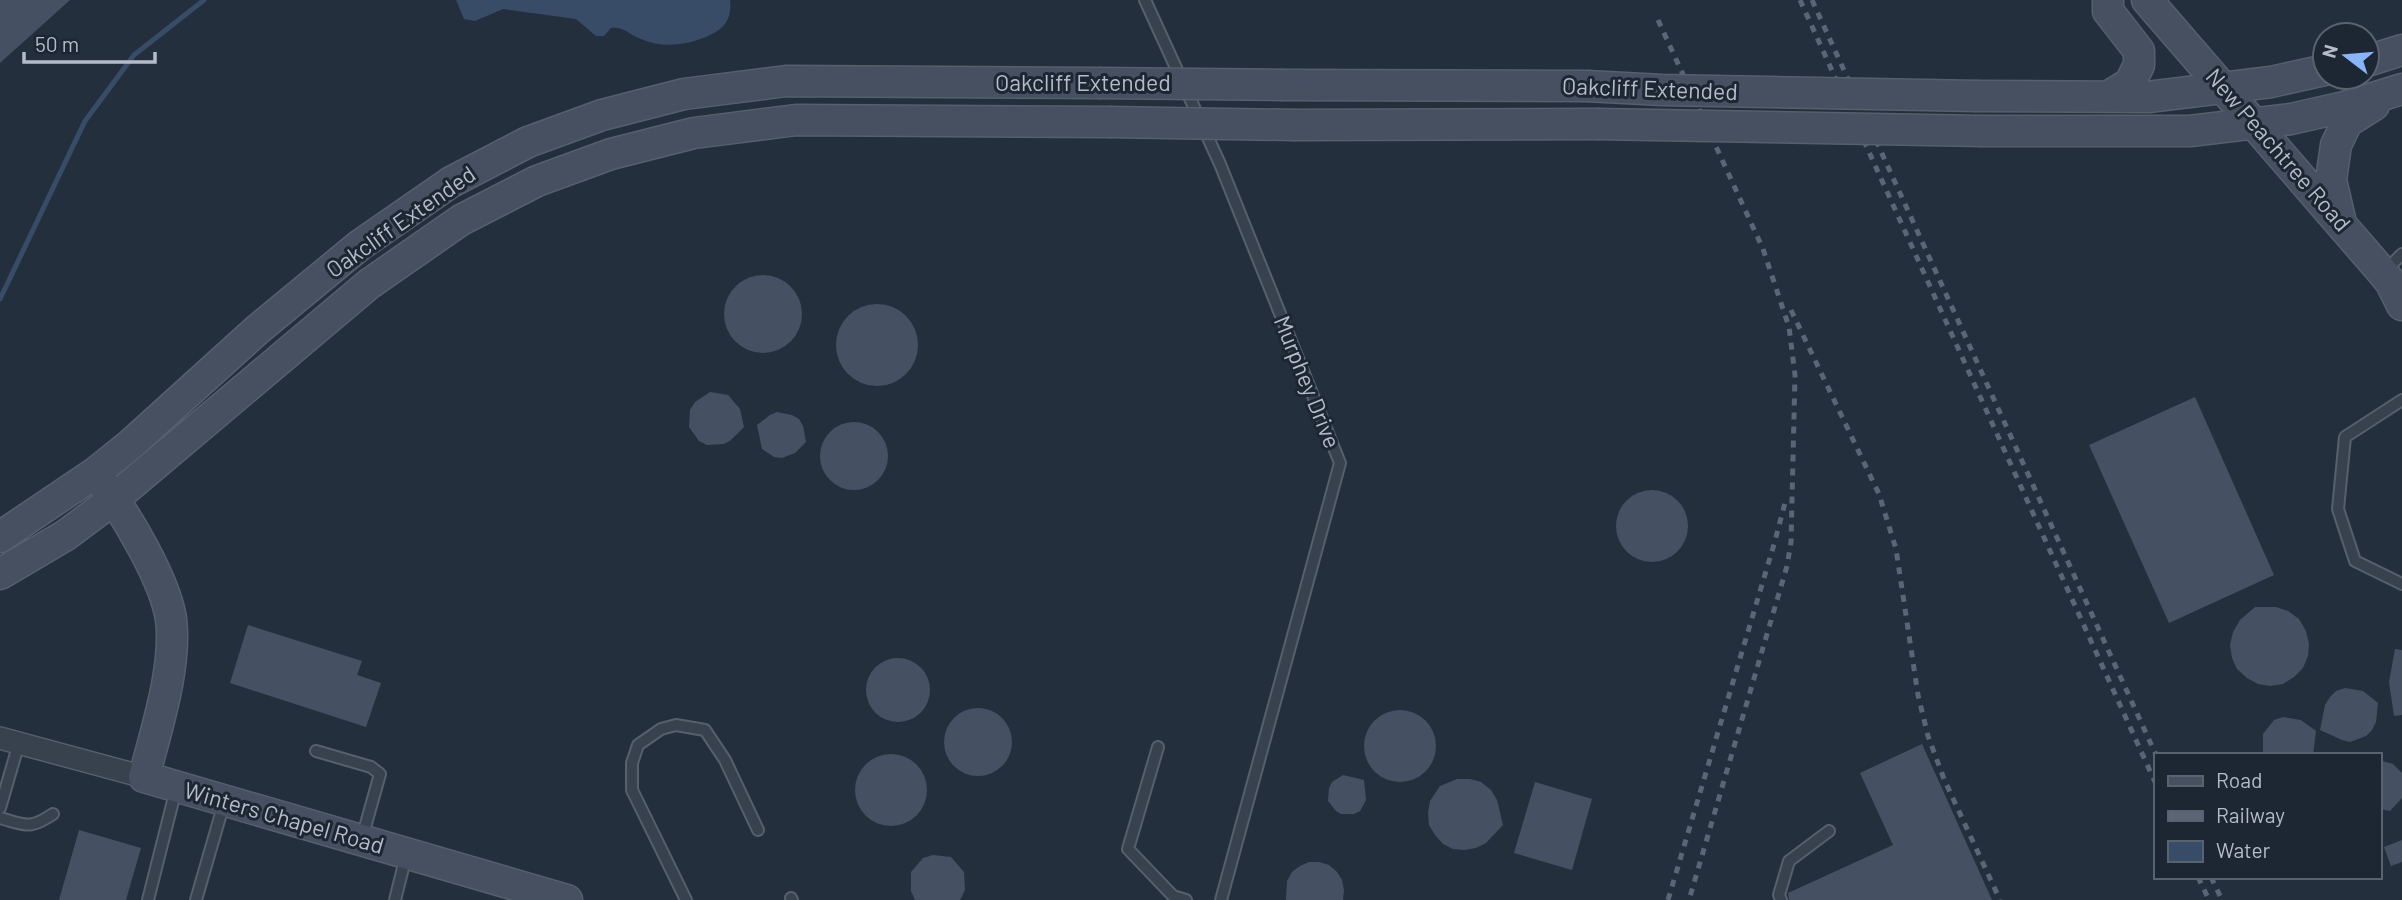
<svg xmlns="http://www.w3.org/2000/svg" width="2402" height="900" font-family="Barlow,sans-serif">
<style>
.water{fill:#394c67}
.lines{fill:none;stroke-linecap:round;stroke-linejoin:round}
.stream{stroke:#394c67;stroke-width:5}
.building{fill:#455162}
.lane-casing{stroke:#565f6c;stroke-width:14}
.street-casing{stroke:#565f6c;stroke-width:24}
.secondary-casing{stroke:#565f6c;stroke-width:33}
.lane{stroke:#38414e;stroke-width:10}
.street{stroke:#38414e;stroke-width:21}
.secondary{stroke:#465061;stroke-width:30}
.rail{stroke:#5a6575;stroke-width:5;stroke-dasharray:7 7;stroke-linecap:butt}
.secondary-bridge-casing{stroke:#565f6c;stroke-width:33;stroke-linecap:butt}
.secondary-bridge{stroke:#465061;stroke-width:30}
.labels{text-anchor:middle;stroke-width:6;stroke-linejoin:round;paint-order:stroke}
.street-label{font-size:23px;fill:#b4bcc9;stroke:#1d2633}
</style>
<rect width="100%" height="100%" fill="#242f3e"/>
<path class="water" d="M 456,0 L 730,0 C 732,17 726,28 710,35 C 689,45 663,49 641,39 C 630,35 623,26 611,28 L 604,36 L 596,36 L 576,19 L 503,9 L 475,21 L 464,19 Z"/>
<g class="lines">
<path class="stream" d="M 0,299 L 85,121 L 134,55 L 204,0"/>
</g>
<path class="building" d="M 0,0 L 70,0 L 0,63 Z
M724 314a39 39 0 1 1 78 0a39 39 0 1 1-78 0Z
M836 345a41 41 0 1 1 82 0a41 41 0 1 1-82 0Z
M 710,392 L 728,395 L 740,409 L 744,427 L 731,440 L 724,444 L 707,445 L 699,441 L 689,427 L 690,410 L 695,402 Z
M 2195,397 L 2274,575 L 2169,623 L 2089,445 Z
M 777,412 L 792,415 L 799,419 L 803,426 L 806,442 L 795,453 L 782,458 L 774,457 L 762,449 L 757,425 L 770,415 Z
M820 456a34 34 0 1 1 68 0a34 34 0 1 1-68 0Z
M1616 526a36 36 0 1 1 72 0a36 36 0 1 1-72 0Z
M 2255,607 L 2276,607 L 2288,611 L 2299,619 L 2306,631 L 2309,644 L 2308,656 L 2303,668 L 2294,677 L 2283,684 L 2270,686 L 2258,684 L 2247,678 L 2237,669 L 2232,658 L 2230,645 L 2233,632 L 2240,620 Z
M 248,625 L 362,661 L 357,675 L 381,683 L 366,727 L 230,683 Z
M 2395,649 L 2402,650 L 2402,715 L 2394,716 L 2389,682 Z
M866 690a32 32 0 1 1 64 0a32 32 0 1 1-64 0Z
M 2345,688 L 2363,691 L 2378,703 L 2376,722 L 2372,730 L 2366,736 L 2350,742 L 2342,740 L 2320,730 L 2325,705 L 2330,697 L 2336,691 Z
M944 742a34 34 0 1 1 68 0a34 34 0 1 1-68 0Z
M1364 746a36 36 0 1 1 72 0a36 36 0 1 1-72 0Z
M 2283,717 L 2301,720 L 2316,731 L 2313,755 L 2263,755 L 2263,734 L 2274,720 Z
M 1922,744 L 1992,900 L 1789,900 L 1788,893 L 1893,845 L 1860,773 Z
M855 790a36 36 0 1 1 72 0a36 36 0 1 1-72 0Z
M 2379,760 L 2393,764 L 2402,773 L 2402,798 L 2390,811 L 2379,809 Z
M 1343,775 L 1364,780 L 1366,800 L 1360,811 L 1354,814 L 1341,814 L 1336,811 L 1328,801 L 1329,788 L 1332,782 Z
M 1457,779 L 1470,779 L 1481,782 L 1491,790 L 1497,800 L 1503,825 L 1486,843 L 1476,848 L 1464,850 L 1453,849 L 1443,844 L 1435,835 L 1429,825 L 1428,813 L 1430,801 L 1440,786 Z
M 1535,782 L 1592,799 L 1572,870 L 1514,853 Z
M 79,830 L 141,848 L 126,900 L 59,900 Z
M 2402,840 L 2402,862 L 2391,866 L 2384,847 Z
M 933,855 L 951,857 L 964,872 L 965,890 L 960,900 L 915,900 L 911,891 L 911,872 L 923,858 Z
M 1309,862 L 1319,862 L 1329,865 L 1337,872 L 1342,880 L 1344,890 L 1343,900 L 1286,900 L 1287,881 L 1292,872 L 1300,866 Z"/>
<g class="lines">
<g class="lane-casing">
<path id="lane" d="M 1145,0 L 1220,164 L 1340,463 L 1221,900
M 2385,271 L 2402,254
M 2402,400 L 2345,437 L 2338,509 L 2355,561 L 2402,584
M 1158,747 L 1128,849 L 1173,896 L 1186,900
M 316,751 L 371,767 L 380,774 L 362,838
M 0,808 L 19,743
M 0,818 C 26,825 29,830 53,814
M 791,898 L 792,900
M 148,900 L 176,789
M 196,900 L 224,803
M 395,900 L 406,856
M 686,900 L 632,790 L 632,763 L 638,745 L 661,729 L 676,725 L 705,730 L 725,760 L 758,830
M 1781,900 L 1779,895 L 1789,861 L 1829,831"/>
</g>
<g class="street-casing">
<path id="street" d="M 0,738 L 144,777"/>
</g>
<g class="secondary-casing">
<path id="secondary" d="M 2108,0 L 2108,11 L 2139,51 L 2139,65 L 2130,83 L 2109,96
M 2147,0 L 2383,273 L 2391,283 L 2402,305
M 2367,61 L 2402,50
M 1284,85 L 1587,86
M 1977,96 L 2148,97 L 2271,82 L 2325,70
M 1295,125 L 1597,124
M 1983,131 L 2190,131 L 2291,119 L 2344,107 L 2402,89
M 2340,219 L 2331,180 L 2336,145 L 2347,122 L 2374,105
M 104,485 C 127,517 165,580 171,619 C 177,667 156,730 144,777 L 567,900
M 0,537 L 95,473 L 131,444 L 257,330 L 360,245 L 451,182 L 528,142 L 602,115 L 684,94 L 786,81 L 1098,83
M 0,574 L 66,535 L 114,499 L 369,284 L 461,220 L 537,181 L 611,154 L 694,133 L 796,120 L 1109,122"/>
</g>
<use href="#lane" class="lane"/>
<use href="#street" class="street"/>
<use href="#secondary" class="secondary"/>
<path class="rail" d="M 1800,0 L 2155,782
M 1812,0 L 2156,755
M 1658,20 L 1763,249 L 1789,327 L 1795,375 L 1791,542 L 1787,566 L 1689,900
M 1791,310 L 1879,494 L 1896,549 L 1918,695 L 1928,736 L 1944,779 L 2000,900
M 2198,877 L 2209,900
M 2211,877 L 2222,900
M 1668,900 L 1775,541 L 1786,499"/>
<g class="secondary-bridge-casing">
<path id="secondary-bridge" d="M 1098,83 L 1284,85
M 1587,86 L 1662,90 L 1977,96
M 1109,122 L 1295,125
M 1597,124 L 1983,131"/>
</g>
<use href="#secondary-bridge" class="secondary-bridge"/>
</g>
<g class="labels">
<g class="street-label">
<text x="1083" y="91">Oakcliff Extended</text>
<text transform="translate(1650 89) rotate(2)" y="8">Oakcliff Extended</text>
<text transform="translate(2278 150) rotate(49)" y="8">New Peachtree Road</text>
<text transform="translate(401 222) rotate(-35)" y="8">Oakcliff Extended</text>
<text transform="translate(1307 382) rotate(68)" y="8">Murphey Drive</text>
<text transform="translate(284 818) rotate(16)" y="8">Winters Chapel Road</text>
</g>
</g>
<rect x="2154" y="753" width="228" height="126" fill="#1d2633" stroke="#59626f" stroke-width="2"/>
<rect x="2168" y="776" width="35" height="10" fill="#465061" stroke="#59626f" stroke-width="2"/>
<text x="2216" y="788" font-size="21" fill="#b4bcc9">Road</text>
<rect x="2168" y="811" width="35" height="10" fill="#5a6575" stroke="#59626f" stroke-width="2"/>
<text x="2216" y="823" font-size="21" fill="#b4bcc9">Railway</text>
<rect x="2168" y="841" width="35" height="21" fill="#394c67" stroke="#59626f" stroke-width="2"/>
<text x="2216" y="858" font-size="21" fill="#b4bcc9">Water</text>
<g transform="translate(2346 56) rotate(286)"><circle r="33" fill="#1d2633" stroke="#59626f" stroke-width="2"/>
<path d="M0-5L12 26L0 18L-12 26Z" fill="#8ab4f8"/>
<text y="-10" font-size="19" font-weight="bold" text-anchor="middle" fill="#b4bcc9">N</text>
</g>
<path d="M24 52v10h131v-10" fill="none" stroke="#b4bcc9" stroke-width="3.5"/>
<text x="35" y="52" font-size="21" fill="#b4bcc9" stroke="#1d2633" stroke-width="5" paint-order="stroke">50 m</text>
</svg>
